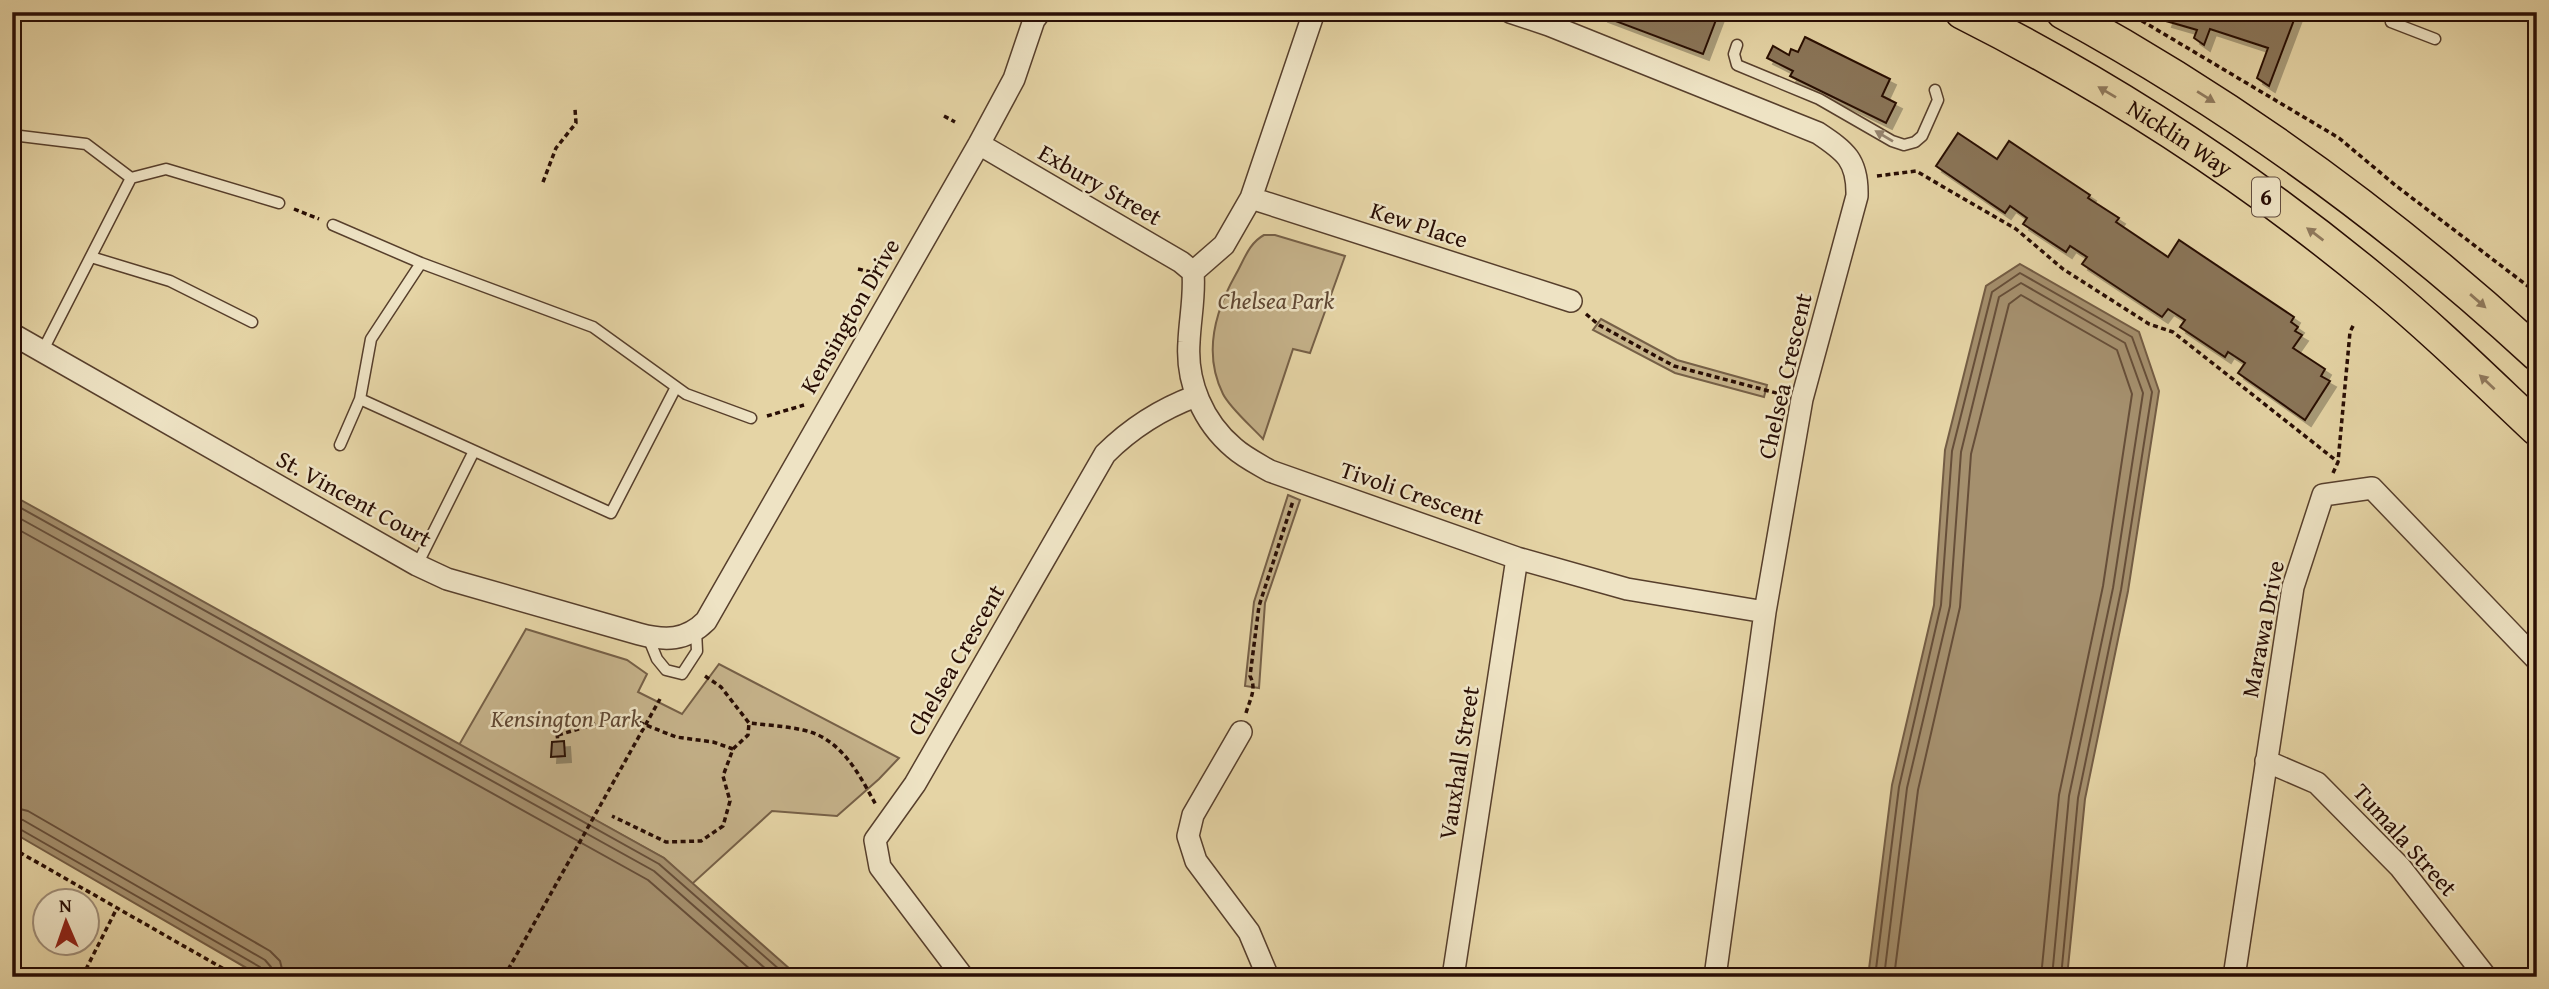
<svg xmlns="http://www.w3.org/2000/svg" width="2549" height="989" font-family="'Gentium Book Plus',serif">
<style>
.green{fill:#c5b28a;stroke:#766047;stroke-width:2}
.water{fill:#a5906e;stroke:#735c44;stroke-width:2}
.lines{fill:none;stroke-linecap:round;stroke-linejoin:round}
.shore{stroke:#664e39;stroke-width:2}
.building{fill:#8a7458;stroke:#280d04;stroke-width:2;filter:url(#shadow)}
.service-casing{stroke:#573f2c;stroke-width:13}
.minor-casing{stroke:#573f2c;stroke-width:24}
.trunk-casing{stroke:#280d04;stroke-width:36}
.path{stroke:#280d04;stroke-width:3.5;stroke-dasharray:5 3.5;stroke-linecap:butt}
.service{stroke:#eee3c4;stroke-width:10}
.minor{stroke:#eee3c4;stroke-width:21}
.trunk{stroke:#e5d4a5;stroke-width:33}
.oneway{fill:#907a5d}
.oneway2{fill:#95836e}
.labels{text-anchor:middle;stroke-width:5;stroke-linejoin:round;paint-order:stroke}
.shield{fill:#eee3c4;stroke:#634d3e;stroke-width:2}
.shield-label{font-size:23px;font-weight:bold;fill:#280d04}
.street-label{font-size:24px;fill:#280d04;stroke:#eee3c4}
.park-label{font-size:24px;font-style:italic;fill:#5f4733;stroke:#eee3c4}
</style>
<defs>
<filter id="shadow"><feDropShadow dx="6" dy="6" stdDeviation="0" flood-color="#0004"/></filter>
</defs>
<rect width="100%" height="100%" fill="#e5d4a5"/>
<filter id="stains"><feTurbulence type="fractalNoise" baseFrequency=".00286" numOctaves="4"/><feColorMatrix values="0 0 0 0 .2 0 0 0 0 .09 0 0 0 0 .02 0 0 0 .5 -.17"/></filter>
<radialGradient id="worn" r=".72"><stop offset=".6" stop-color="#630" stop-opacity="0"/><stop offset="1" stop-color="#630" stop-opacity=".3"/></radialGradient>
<path class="green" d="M 1264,235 L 1275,235 L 1345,256 L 1310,353 L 1293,349 L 1263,439 C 1252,427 1230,408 1223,394 C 1203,354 1215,311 1236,274 C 1244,260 1249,243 1264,235 Z
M 1601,319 L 1677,360 L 1767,385 L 1764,397 L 1675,373 L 1593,330 Z
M 1288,495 L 1300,500 L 1265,603 L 1259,688 L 1245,686 L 1254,602 Z
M 526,629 L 627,660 L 647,674 L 638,692 L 682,714 L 719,664 L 899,758 L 879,779 L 837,816 L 772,811 L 692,884 L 664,858 L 459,745 Z"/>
<path class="water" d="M 2020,264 L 2139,332 L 2159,391 L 2128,591 L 2085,799 L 2067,977 L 1868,977 L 1892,785 L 1934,605 L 1945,450 L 1986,286 Z
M 12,495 L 664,858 L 799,977 L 262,977 L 12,832 Z"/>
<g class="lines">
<path class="shore" d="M 12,503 L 659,864 L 788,977
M 12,514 L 654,871 L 775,977
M 12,526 L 648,880 L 759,977
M 12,807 L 28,811 L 270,951 L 280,961 L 284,977
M 12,818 L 23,820 L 265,960 L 271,967 L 273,977
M 12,827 L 18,828 L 260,967 L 264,977
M 1875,977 L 1899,787 L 1941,605 L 1952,451 L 1992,292 L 2020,273 L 2132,337 L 2152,392 L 2121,590 L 2078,798 L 2061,977
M 1884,977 L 1907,788 L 1950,606 L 1961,452 L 1999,297 L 2021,283 L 2125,343 L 2143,393 L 2113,588 L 2069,796 L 2052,977
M 1894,977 L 1918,790 L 1960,607 L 1971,454 L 2009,304 L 2021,295 L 2117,350 L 2132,394 L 2103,586 L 2059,795 L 2041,977"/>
</g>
<path class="building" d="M 1603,12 L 1719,12 L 1703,54 L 1602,16 Z
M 2169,12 L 2297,12 L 2269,86 L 2257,78 L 2268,48 L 2210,29 L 2204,45 L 2194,38 L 2197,30 L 2166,21 Z
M 1805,37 L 1890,79 L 1882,96 L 1896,103 L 1886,123 L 1790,76 L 1793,71 L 1767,58 L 1773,46 L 1789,55 L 1791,49 L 1798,52 Z
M 1958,133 L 1997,159 L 2009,141 L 2090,195 L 2088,198 L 2119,218 L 2116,222 L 2168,257 L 2179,240 L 2294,317 L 2291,322 L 2298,327 L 2295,331 L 2302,335 L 2293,348 L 2325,369 L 2321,376 L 2330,381 L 2305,420 L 2238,373 L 2245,363 L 2228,352 L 2225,357 L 2180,327 L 2185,320 L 2168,309 L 2162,317 L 2082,264 L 2087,257 L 2070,246 L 2066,252 L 2023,224 L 2027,218 L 2010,206 L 2005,213 L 1936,166 Z
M 564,741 L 565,756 L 551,757 L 552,742 Z"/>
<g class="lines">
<g class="service-casing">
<path id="service" d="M 2391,22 L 2435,39
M 1737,45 L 1734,54 L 1737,65 L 1819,99 L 1892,141 L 1904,145 L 1915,142 L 1922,136 L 1938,100 L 1935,90
M 12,135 L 86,144 L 131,178
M 333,225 L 421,263 L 593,327 L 686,394 L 751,418
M 91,257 L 170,281 L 252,322
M 42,352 L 131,178 L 166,169 L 279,203
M 360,399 L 611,513 L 676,387
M 340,445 L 360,399 L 371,339 L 421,263
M 417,565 L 474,451
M 648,637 L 657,659 L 666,670 L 682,674 L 697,651 L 696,631"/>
</g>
<g class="minor-casing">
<path id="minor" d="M 1510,12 L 1549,25 L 1818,133 C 1845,151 1858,160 1857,196 L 1802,399 L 1765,612 L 1715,977
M 979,144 L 1181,262 L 1193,272
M 1251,198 L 1571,301
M 1193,272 C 1195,296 1190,318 1189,342 C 1186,382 1203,422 1234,448 C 1244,457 1258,464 1270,471 L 1517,558 L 1627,589 L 1765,612
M 1193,272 L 1224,245 L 1251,198 L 1314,12
M 12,334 L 417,565 L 447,579 L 639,634 C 665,641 686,641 706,621 L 979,144 L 1014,79 L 1034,20 L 1040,12
M 1241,732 L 1193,815 L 1188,836 L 1196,861 L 1249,932 L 1268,977
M 2266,761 L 2317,783 L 2400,867 L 2486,977
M 963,977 L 880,867 L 875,840 L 915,784 L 1105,454 C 1131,428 1161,409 1196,396
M 1453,977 L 1517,558
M 2234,977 L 2293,587 L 2323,495 L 2372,488 L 2537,660"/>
</g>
<g class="trunk-casing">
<g id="trunk">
<path id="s1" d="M 1962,12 C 2109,86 2249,177 2376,282 C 2432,328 2484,379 2537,429"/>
<path d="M 2063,12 C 2235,106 2393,221 2537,354"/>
</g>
</g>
<path class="path" d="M 280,12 L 296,19
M 2127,12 L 2339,138 L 2395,185 L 2537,293
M 944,116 L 955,122
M 1877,176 L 1916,171 L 2016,229 L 2063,269 L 2149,324 L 2173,332 L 2338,462
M 543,182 L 556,148 L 576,123 L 575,109
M 294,209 L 319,219
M 858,269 L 876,273
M 1586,314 L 1599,325 L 1674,366 L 1784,395
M 767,416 L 804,405
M 2333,473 L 2338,462 L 2350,332 L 2354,324
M 705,676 L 721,687 L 749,723 C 766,725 785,726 803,730 C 841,738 859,774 876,805
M 1246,713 C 1250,699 1257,689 1250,676 L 1259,606 L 1293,501
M 556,725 L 558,742
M 558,735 L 623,716 L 676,737 L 713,742 L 733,749 L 723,776 L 730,801 L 723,826 L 701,841 L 666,842 L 612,816
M 733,749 L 748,735 L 749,723
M 12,848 L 238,977
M 82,977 L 117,908
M 504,977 L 660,699"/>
<use href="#service" class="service"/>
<use href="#minor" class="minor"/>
<use href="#trunk" class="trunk"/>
</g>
<defs><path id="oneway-solid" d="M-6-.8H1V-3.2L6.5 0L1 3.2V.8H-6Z" transform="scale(1.75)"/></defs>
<g class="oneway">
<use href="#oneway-solid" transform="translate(2107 92) rotate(-149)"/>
<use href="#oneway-solid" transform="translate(2206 97) rotate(32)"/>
<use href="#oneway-solid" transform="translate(2315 234) rotate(-143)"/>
<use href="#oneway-solid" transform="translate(2478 301) rotate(41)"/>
<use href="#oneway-solid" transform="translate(2487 382) rotate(-137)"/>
</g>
<use class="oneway2" href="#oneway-solid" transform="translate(1884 136) rotate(-149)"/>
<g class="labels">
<rect class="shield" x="2252" y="177.5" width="28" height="39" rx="5"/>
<g class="shield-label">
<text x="2266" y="205">6</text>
</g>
<g class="street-label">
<text dy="8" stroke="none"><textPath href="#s1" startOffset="252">Nicklin Way</textPath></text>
<text transform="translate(1100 185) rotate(30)" y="8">Exbury Street</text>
<text transform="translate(1419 225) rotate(18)" y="8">Kew Place</text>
<text transform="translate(850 316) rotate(-60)" y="8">Kensington Drive</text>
<text transform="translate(1785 376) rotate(-77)" y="8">Chelsea Crescent</text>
<text transform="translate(1412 493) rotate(19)" y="8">Tivoli Crescent</text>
<text transform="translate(354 499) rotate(29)" y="8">St. Vincent Court</text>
<text transform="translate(2263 629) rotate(-79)" y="8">Marawa Drive</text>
<text transform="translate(956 660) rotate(-60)" y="8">Chelsea Crescent</text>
<text transform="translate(1459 763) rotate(-81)" y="8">Vauxhall Street</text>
<text transform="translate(2405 840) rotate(48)" y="8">Tumala Street</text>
</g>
<g class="park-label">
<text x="1276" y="309">Chelsea Park</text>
<text x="566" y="727">Kensington Park</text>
</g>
</g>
<rect width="2549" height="989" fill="none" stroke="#e5d4a5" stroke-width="42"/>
<rect x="14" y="14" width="2521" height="961" fill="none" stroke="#280d04" stroke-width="3.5"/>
<rect x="21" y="21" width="2507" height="947" fill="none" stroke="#280d04" stroke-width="2"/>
<g transform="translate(66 922) rotate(358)"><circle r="33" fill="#eee3c4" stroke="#9f8d77" stroke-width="2"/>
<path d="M0-5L12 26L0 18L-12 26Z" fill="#8f2418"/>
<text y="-10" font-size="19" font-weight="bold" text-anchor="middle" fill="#280d04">N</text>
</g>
<rect width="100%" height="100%" filter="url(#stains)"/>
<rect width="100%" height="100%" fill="url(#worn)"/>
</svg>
